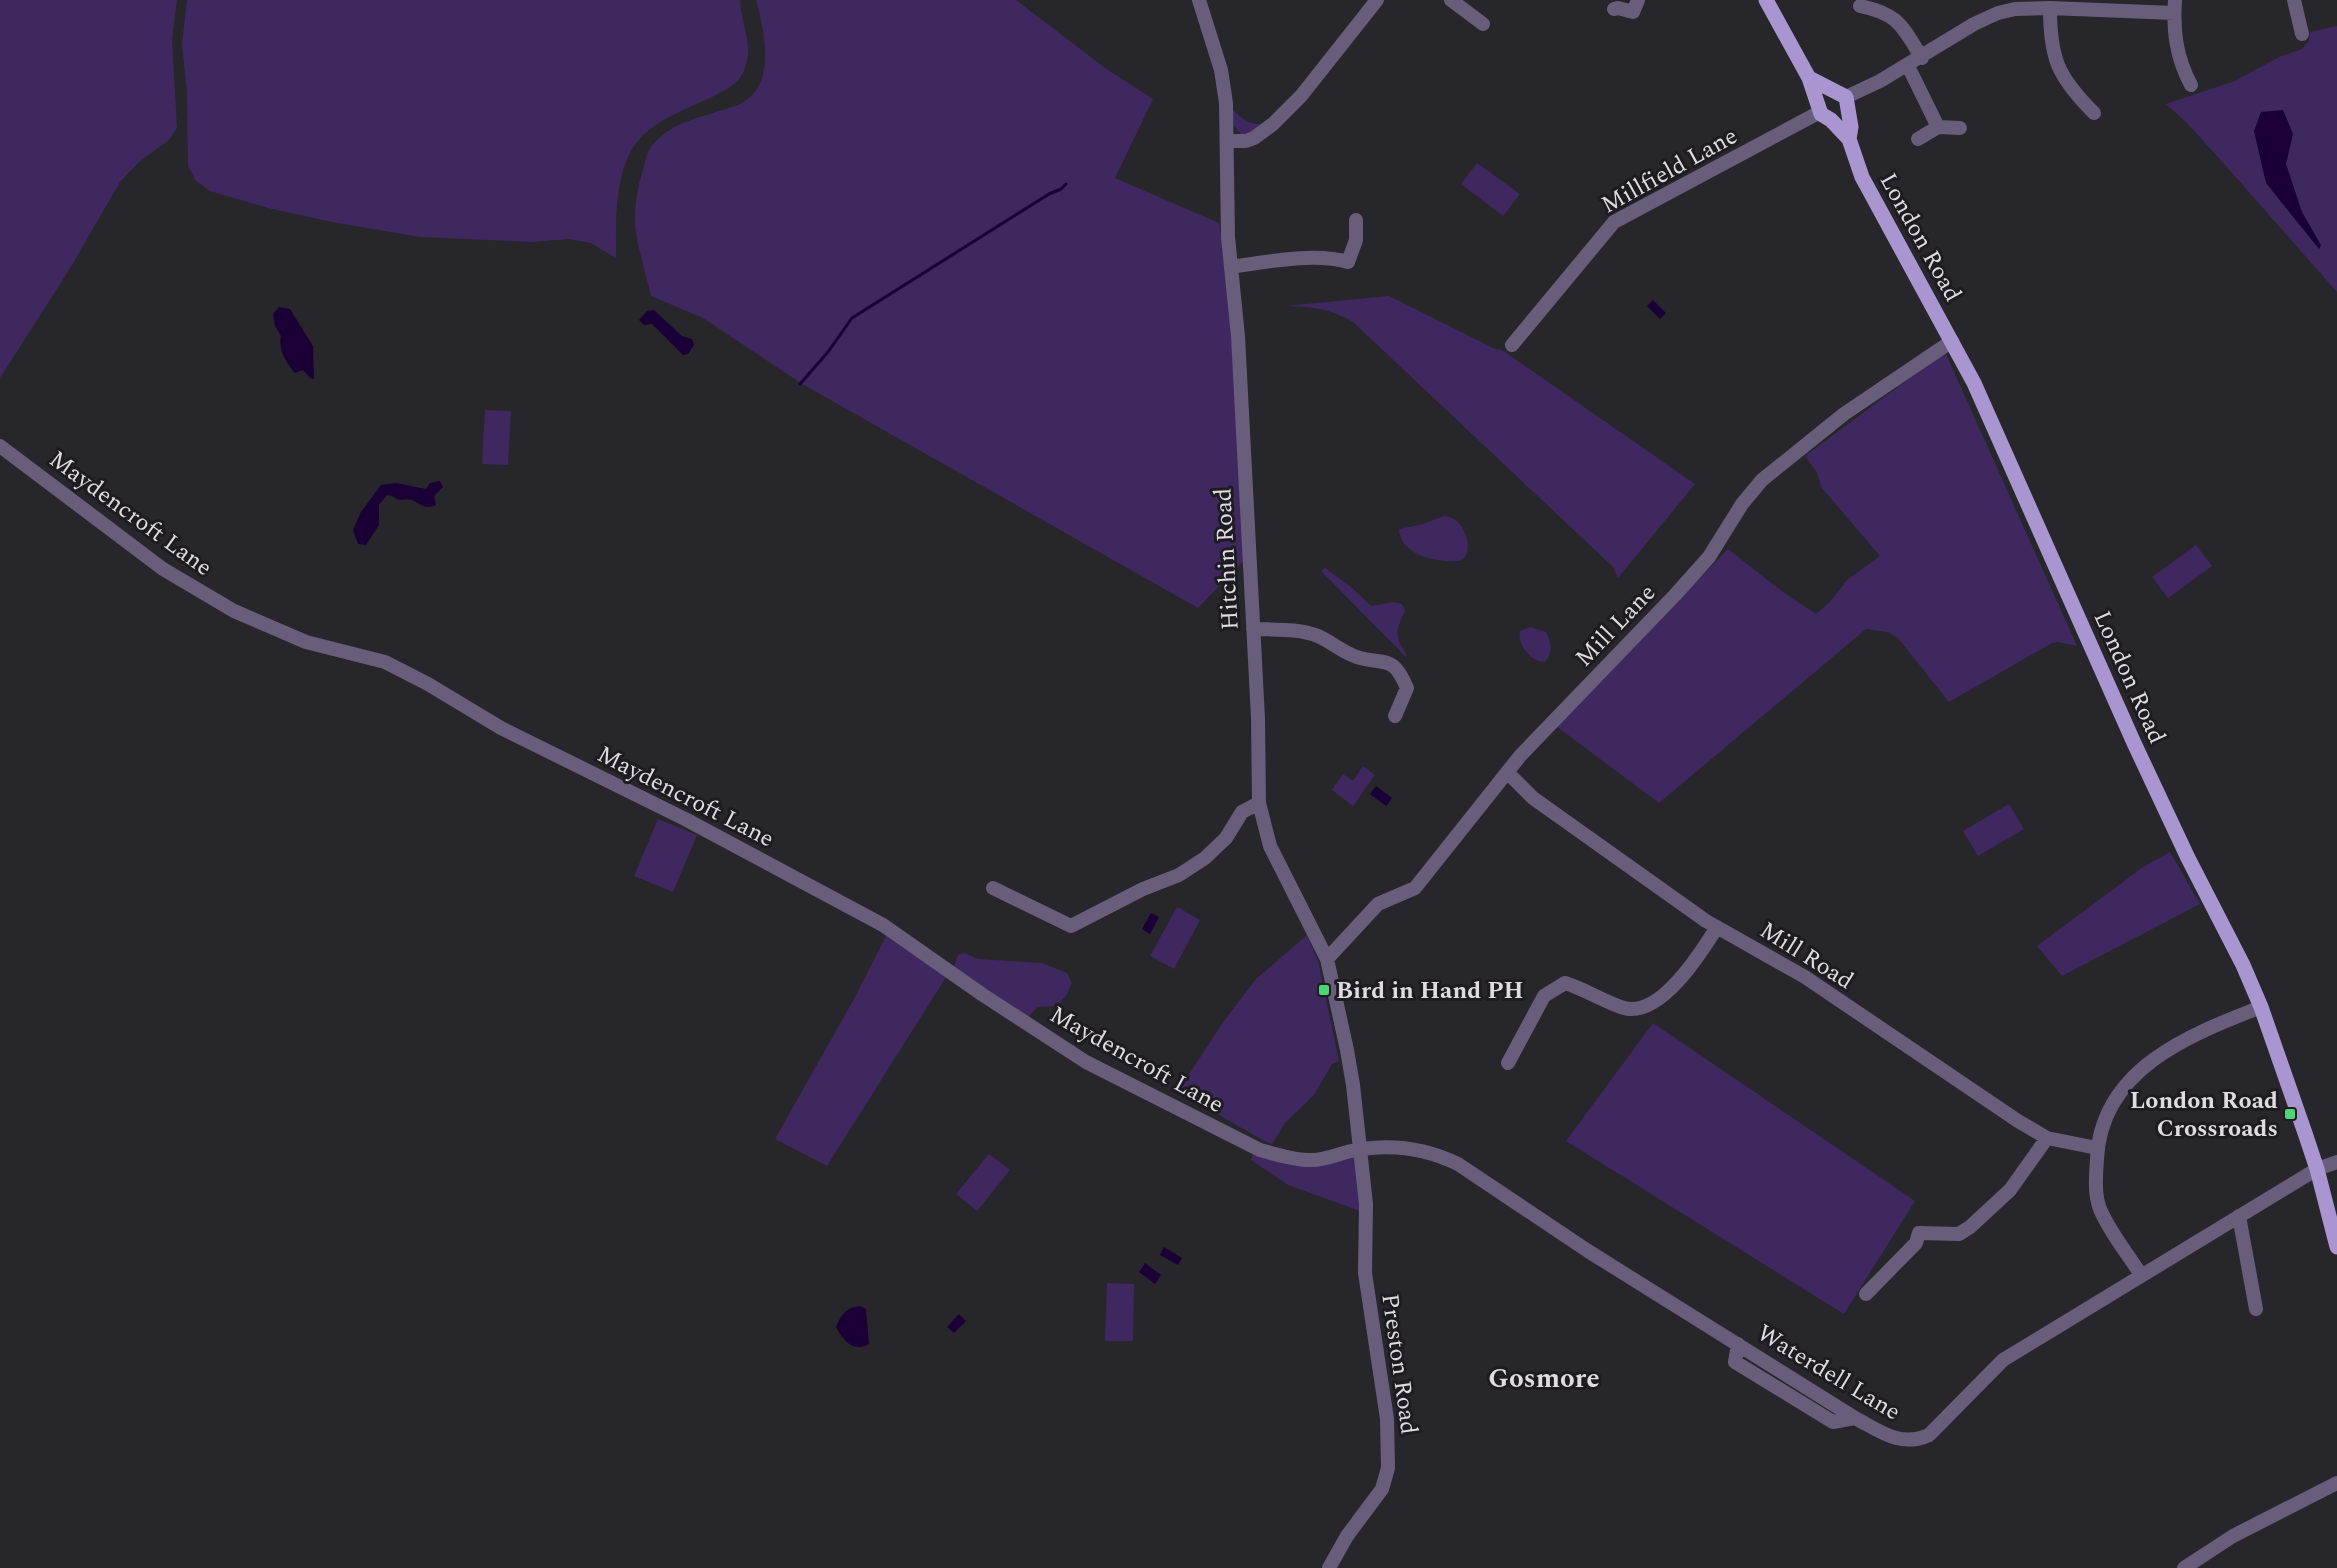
<svg xmlns="http://www.w3.org/2000/svg" width="2337" height="1568" font-family="Spectral,serif">
<style>
.green{fill:#3f2860}
.water{fill:#1a0036}
.lines{fill:none;stroke-linecap:round;stroke-linejoin:round}
.stream{stroke:#1a0036;stroke-width:3}
.minor{stroke:#685e7b;stroke-width:14}
.major{stroke:#a995d0;stroke-width:15}
.poi-dot{fill:#4dd676;stroke:#1e1c21;stroke-width:2}
.labels{text-anchor:middle;stroke-width:6;stroke-linejoin:round;paint-order:stroke}
.street-label{font-size:24px;fill:#dddce0;stroke:#1e1c21}
.poi-label{font-size:24px;font-weight:bold;fill:#dddce0;stroke:#1e1c21;text-anchor:start}
.quarter-label{font-size:27px;font-weight:bold;fill:#dddce0;stroke:#1e1c21}
</style>
<rect width="100%" height="100%" fill="#27262b"/>
<path class="green" d="M 0,0 L 177,0 L 172,40 L 177,128 L 169,140 L 139,162 L 120,182 L 69,270 L 0,378 Z
M 187,0 L 740,0 C 741,23 754,45 745,68 C 740,84 725,90 712,97 C 687,109 654,120 637,142 C 614,171 616,223 616,258 L 591,243 L 569,239 L 532,242 L 420,237 L 332,222 L 268,208 L 210,191 L 196,181 L 188,166 L 187,93 L 182,44 Z
M 756,0 L 1016,0 L 1105,68 L 1153,99 L 1115,178 L 1219,223 L 1234,332 L 1245,559 L 1198,608 L 804,385 L 703,318 L 651,296 C 647,277 634,236 635,219 C 635,203 638,185 643,170 C 645,163 646,154 650,148 C 671,120 705,117 735,106 C 778,91 765,33 756,0 Z
M 2337,26 L 2337,292 L 2226,166 L 2186,122 L 2166,104 L 2235,81 L 2279,57 L 2302,49 L 2309,41 L 2310,32 Z
M 1232,109 C 1242,119 1251,127 1265,123 L 1248,135 L 1241,134 L 1234,126 Z
M 1477,163 L 1520,194 L 1503,216 L 1461,184 Z
M 1389,296 L 1495,349 L 1502,350 L 1695,484 L 1618,578 L 1613,567 L 1353,322 C 1331,309 1311,306 1285,306 Z
M 1945,352 L 2077,646 L 2058,642 L 2052,643 L 1949,702 L 1898,638 L 1888,632 L 1866,629 L 1659,803 L 1556,726 L 1728,549 L 1783,592 L 1816,614 L 1830,602 L 1847,580 L 1880,556 L 1822,488 L 1816,471 L 1805,456 Z
M 485,410 L 511,411 L 508,465 L 482,464 Z
M 1444,516 C 1463,516 1475,548 1463,559 C 1459,562 1454,561 1449,561 C 1429,561 1400,552 1399,529 L 1423,524 Z
M 2196,545 L 2212,566 L 2168,598 L 2152,577 Z
M 1325,568 L 1351,587 L 1371,606 L 1394,602 L 1402,604 L 1405,611 C 1397,628 1393,635 1406,653 L 1406,657 L 1321,571 Z
M 1530,627 L 1546,632 C 1552,643 1553,652 1545,662 C 1531,662 1517,645 1520,631 Z
M 1363,766 L 1375,775 L 1353,806 L 1332,790 L 1343,774 L 1353,781 Z
M 2009,804 L 2024,829 L 1978,856 L 1963,831 Z
M 658,819 L 697,835 L 673,892 L 634,876 Z
M 2170,852 L 2200,904 L 2062,976 L 2037,946 L 2143,867 Z
M 1177,907 L 1200,920 L 1174,969 L 1150,956 Z
M 1307,935 L 1318,961 L 1339,1061 L 1332,1064 L 1314,1095 L 1285,1123 L 1272,1144 L 1264,1141 L 1178,1091 L 1224,1021 L 1256,979 Z
M 886,936 L 946,977 L 827,1166 L 775,1139 L 854,999 Z
M 964,953 L 978,959 L 1042,963 L 1067,973 L 1072,983 L 1067,994 L 1057,1006 L 1037,1007 L 1027,1019 L 954,966 L 958,955 Z
M 1653,1023 L 1915,1201 L 1844,1314 L 1566,1141 Z
M 1254,1151 L 1296,1163 L 1355,1155 L 1360,1211 L 1288,1185 L 1251,1160 Z
M 989,1154 L 1010,1170 L 977,1211 L 956,1194 Z
M 1107,1283 L 1134,1284 L 1133,1341 L 1105,1341 Z"/>
<path class="water" d="M 2283,110 L 2293,134 L 2286,164 L 2302,212 L 2321,245 L 2319,249 L 2266,183 L 2254,131 L 2261,112 Z
M 1653,300 L 1666,313 L 1660,319 L 1647,306 Z
M 279,307 L 290,309 L 313,346 L 314,379 L 310,378 L 303,370 L 295,373 C 286,363 278,349 281,336 L 275,326 L 273,314 Z
M 654,310 L 682,336 L 692,339 L 694,345 L 688,354 L 683,355 L 652,324 L 644,325 L 639,320 L 647,311 Z
M 440,481 L 443,487 L 434,496 L 436,505 C 425,510 422,505 412,500 C 407,498 401,501 397,499 C 393,497 391,495 387,495 L 379,505 L 379,525 L 366,545 L 358,544 L 353,530 L 361,512 L 381,485 L 396,483 L 426,489 L 430,483 Z
M 1376,786 L 1392,798 L 1386,806 L 1370,794 Z
M 1151,913 L 1159,917 L 1150,934 L 1142,929 Z
M 1164,1247 L 1182,1258 L 1178,1265 L 1160,1255 Z
M 1145,1263 L 1161,1275 L 1155,1284 L 1139,1272 Z
M 860,1306 L 866,1309 L 869,1344 C 853,1353 844,1341 836,1327 C 841,1314 847,1307 860,1306 Z
M 959,1314 L 966,1321 L 954,1333 L 947,1327 Z"/>
<g class="lines">
<path class="stream" d="M 800,384 L 828,352 L 852,318 L 1049,194 L 1061,189 L 1066,184"/>
<path class="minor" d="M 1199,0 L 1221,70 L 1226,103 L 1228,237 L 1238,336 L 1258,718 L 1259,803 L 1270,846 L 1327,959 L 1347,1050 L 1353,1085 L 1366,1204 L 1365,1273 L 1387,1419 L 1388,1468 L 1382,1489 L 1347,1536 L 1329,1568
M 1451,0 L 1483,24
M 2175,0 C 2173,31 2176,57 2191,85
M 2294,0 L 2302,34
M 1860,6 C 1899,14 1902,26 1922,58
M 2050,8 C 2050,59 2058,77 2094,113
M 1614,9 L 1618,8 L 1633,12 L 1638,0
M 1908,66 L 1938,127 L 1960,128
M 1846,97 L 1880,81 L 1974,24 L 1998,13 L 2015,9 L 2050,8 L 2174,13
M 1918,139 L 1938,127
M 1228,141 L 1246,141 L 1254,138 L 1273,124 L 1301,96 L 1377,0
M 1231,267 C 1267,262 1314,252 1348,262 L 1356,240 L 1356,220
M 1512,345 L 1614,222 L 1820,112
M 0,446 L 163,569 L 234,611 L 306,642 L 385,662 L 428,684 L 501,728 L 685,819 L 883,925 L 983,995 L 1086,1062 L 1260,1150 C 1276,1154 1293,1160 1310,1160 C 1323,1161 1338,1154 1351,1151 C 1389,1143 1423,1147 1458,1164 L 1588,1251 L 1855,1418 C 1880,1431 1900,1448 1929,1435 L 2003,1360 L 2317,1169 L 2337,1162
M 1253,629 C 1274,630 1298,628 1318,636 C 1332,642 1344,654 1360,658 C 1387,665 1393,655 1407,688 L 1395,716
M 1507,772 L 1533,798 L 1706,921 L 1805,977 L 2018,1121 L 2047,1138 L 2097,1148
M 993,888 L 1071,926 L 1143,889 L 1179,875 L 1205,858 L 1226,838 L 1242,812 L 1259,803
M 1327,959 L 1378,904 L 1415,888 L 1520,756 L 1675,595 L 1709,557 L 1742,504 L 1762,480 L 1844,414 L 1952,341
M 1508,1063 L 1544,996 L 1565,983 C 1585,989 1604,1002 1624,1008 C 1660,1018 1701,953 1717,927
M 2239,1216 L 2256,1309
M 2141,1275 C 2128,1254 2110,1233 2100,1209 C 2094,1194 2096,1175 2097,1159 C 2101,1069 2189,1035 2261,1007
M 1866,1294 L 1916,1243 L 1919,1233 L 1959,1234 L 1970,1227 L 2010,1190 L 2047,1138
M 1738,1344 L 1735,1362 L 1833,1422 L 1855,1418
M 2184,1568 L 2233,1536 L 2337,1483"/>
<path class="major" d="M 1766,0 L 1809,78 L 1821,114 L 1831,120 L 1849,139 L 1862,177 L 1974,383 L 2134,743 L 2188,858 L 2243,965 L 2261,1007 L 2305,1133 L 2317,1169 L 2337,1247
M 1809,78 L 1846,97 L 1851,127 L 1849,139"/>
</g>
<g class="poi-dot">
<rect x="1318" y="984" width="12" height="12" rx="3"/>
<rect x="2284" y="1108" width="12" height="12" rx="3"/>
</g>
<g class="labels">
<g class="street-label">
<text transform="translate(1669 170) rotate(-29)" y="8">Millfield Lane</text>
<text transform="translate(1921 237) rotate(61)" y="8">London Road</text>
<text transform="translate(131 513) rotate(36)" y="8">Maydencroft Lane</text>
<text transform="translate(1226 559) rotate(-93)" y="8">Hitchin Road</text>
<text transform="translate(1615 625) rotate(-46)" y="8">Mill Lane</text>
<text transform="translate(2130 677) rotate(66)" y="8">London Road</text>
<text transform="translate(686 796) rotate(27)" y="8">Maydencroft Lane</text>
<text transform="translate(1807 955) rotate(32)" y="8">Mill Road</text>
<text transform="translate(1137 1059) rotate(29)" y="8">Maydencroft Lane</text>
<text transform="translate(1400 1364) rotate(82)" y="8">Preston Road</text>
<text transform="translate(1829 1372) rotate(31)" y="8">Waterdell Lane</text>
</g>
<g class="poi-label">
<text x="1336" y="998">Bird in Hand PH</text>
<text x="2278" y="1108" text-anchor="end">London Road<tspan x="2278" dy="28">Crossroads</tspan></text>
</g>
<g class="quarter-label">
<text x="1544" y="1387">Gosmore</text>
</g>
</g>
</svg>
